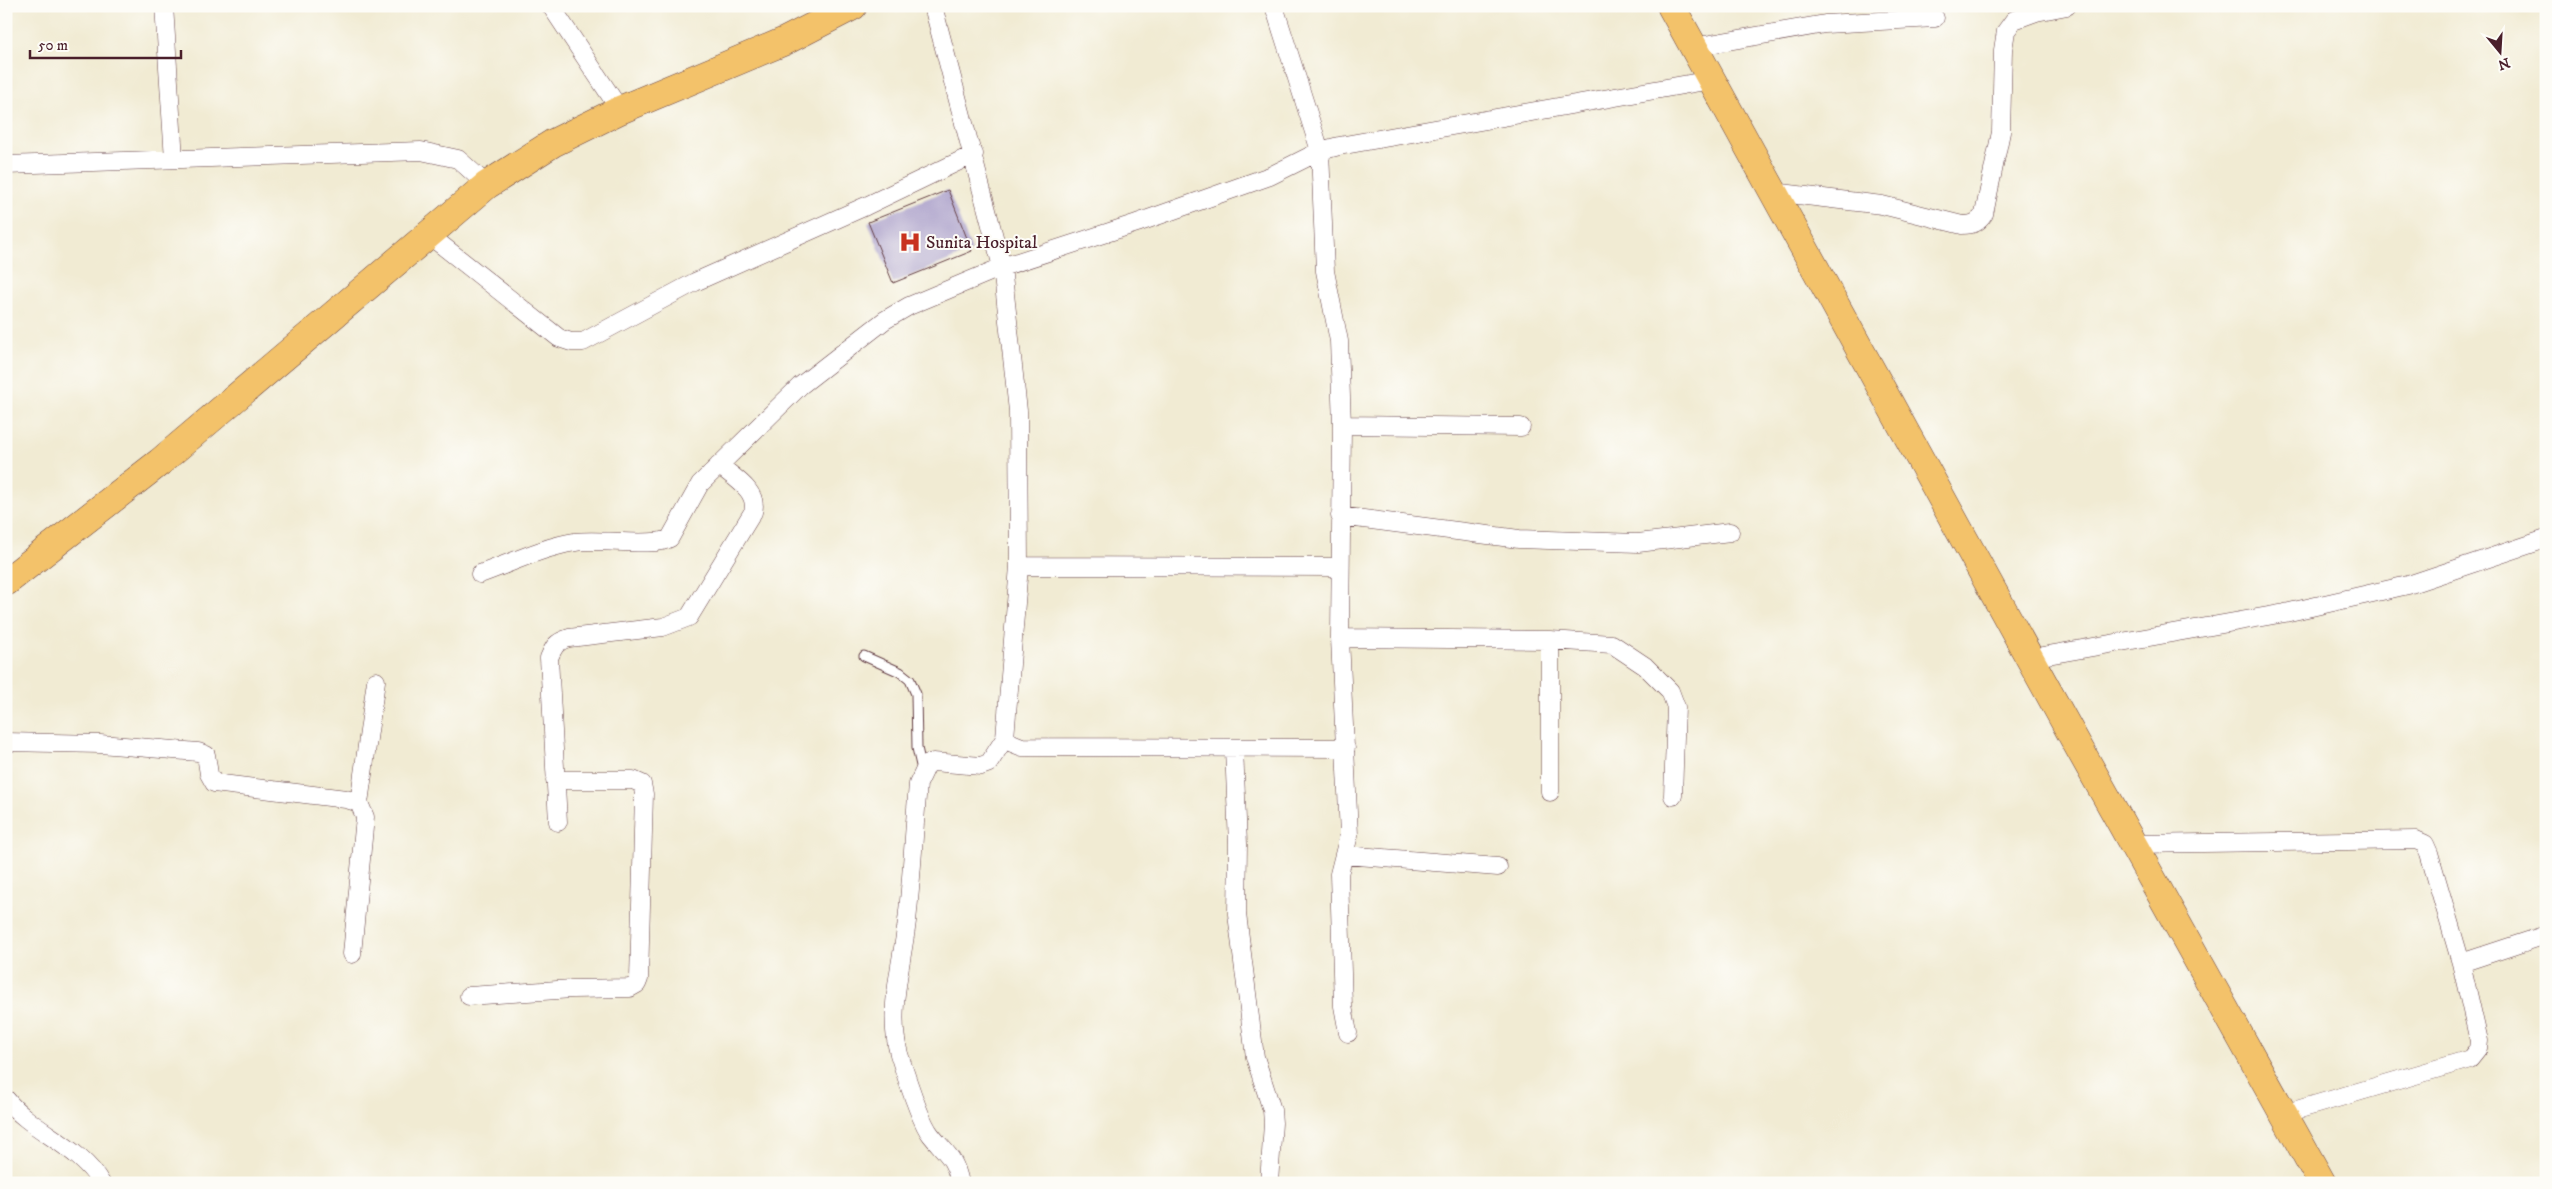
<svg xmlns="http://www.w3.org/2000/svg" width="2552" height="1189" font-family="'IM FELL DW Pica',serif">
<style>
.building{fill:#a99ec9}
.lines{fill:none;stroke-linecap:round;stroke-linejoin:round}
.lane-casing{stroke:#633e44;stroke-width:11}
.street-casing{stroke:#633e44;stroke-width:19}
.highway-casing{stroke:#633e44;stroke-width:29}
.lane{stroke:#fff;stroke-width:9}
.street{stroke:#fff;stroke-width:18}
.highway{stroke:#f3c26a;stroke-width:28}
.labels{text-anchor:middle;stroke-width:4;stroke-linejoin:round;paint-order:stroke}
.poi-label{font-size:18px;fill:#4a1f2b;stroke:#fdfcf7;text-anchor:start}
</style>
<rect width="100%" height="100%" fill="#fdfcf7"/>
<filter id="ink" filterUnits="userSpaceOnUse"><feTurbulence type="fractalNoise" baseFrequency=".02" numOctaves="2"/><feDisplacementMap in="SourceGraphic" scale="10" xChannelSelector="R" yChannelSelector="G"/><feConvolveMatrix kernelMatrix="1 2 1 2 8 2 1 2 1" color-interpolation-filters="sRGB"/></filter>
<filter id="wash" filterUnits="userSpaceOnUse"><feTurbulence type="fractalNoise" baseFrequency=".0096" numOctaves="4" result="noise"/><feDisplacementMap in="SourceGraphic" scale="20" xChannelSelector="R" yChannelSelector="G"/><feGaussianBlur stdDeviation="1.12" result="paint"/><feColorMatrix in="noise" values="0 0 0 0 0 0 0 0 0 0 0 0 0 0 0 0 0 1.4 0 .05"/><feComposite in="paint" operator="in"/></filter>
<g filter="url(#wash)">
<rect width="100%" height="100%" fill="#f1ebd3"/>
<g id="blocks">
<path class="building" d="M 948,190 L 972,251 L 893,283 L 868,222 Z"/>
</g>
</g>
<g filter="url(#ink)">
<use href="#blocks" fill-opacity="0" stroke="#633e44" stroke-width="1"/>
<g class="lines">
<g class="lane-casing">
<path id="lane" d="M 864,656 L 900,672 L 910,680 L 916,694 L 917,748 L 922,770"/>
</g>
<g class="street-casing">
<path id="street" d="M 164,6 L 174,159
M 551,6 L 620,110
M 933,6 L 1002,267 L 1018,411 L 1019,566 L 1005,738 L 1012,743 L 1022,747 L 1346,748
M 1274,6 L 1320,151 L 1325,271 L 1339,341 L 1342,425 L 1340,638 L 1349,835 L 1339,874 L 1343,1006 L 1348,1033
M 1693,47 L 1825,24 L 1935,18
M 6,165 L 421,151 L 458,159 L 487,185
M 1773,192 L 1882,205 L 1962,225 C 1973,225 1978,223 1984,214 L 2001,132 L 2003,50 L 2006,31 L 2014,20 L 2036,12 L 2067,6
M 429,235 L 559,338 L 571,342 L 583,342 L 695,282 L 866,206 L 974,154
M 1342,425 L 1521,427
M 1340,516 L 1519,539 L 1638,543 L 1730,532
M 1019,566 L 1340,567
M 480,574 C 511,563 543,547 575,542 C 599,538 655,548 670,538 L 700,484 L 800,386 L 885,320 L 909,306 L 1002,267 L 1137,223 L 1270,176 L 1320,151 L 1339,146 L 1711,80
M 1340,638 L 1550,640 L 1612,644 L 1645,666 L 1670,691 L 1676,707 L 1673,796
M 1550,640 L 1550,792
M 2031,658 L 2285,613 L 2408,585 L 2546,539
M 6,742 L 100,744 L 198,752 L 206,755 L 209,774 L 214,783 L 346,799 L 359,803 L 365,817 L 352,954
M 1234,748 L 1238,844 L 1237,914 L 1255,1057 L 1272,1110 L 1273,1123 L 1269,1183
M 359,803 L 376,681
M 558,822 L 549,658 C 554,646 556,642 569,638 L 663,627 L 689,617 L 753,512 C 759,491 734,478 719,465
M 2132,844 L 2416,840 L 2425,844 L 2429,853 L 2461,963 L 2479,1041 L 2478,1049 L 2470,1059 L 2283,1114
M 1345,855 L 1498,867
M 2461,963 L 2546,935
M 469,996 L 572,989 L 630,988 L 637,984 L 639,979 L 644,794 L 642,784 L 633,780 L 555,780
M 6,1099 C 32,1132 80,1146 101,1183
M 960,1183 C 954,1156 947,1155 931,1135 C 921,1123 904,1070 899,1054 C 887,1011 902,965 907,921 C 912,876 914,830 918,784 L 928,763 L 933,762 L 981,766 L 989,763 L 1005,738"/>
</g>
<g class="highway-casing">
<path id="highway" d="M 1671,6 L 2078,746 L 2322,1183
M 6,582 L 160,462 L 487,185 L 553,143 L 620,110 L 785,41 L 853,6"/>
</g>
<use href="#lane" class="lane"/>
<use href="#street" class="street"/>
<use href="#highway" class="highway"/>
</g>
</g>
<defs>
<g id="hospital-bare" transform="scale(1.725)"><path d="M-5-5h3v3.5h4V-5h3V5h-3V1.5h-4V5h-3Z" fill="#c8321e" stroke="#fdfcf7" stroke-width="2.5" paint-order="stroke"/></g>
</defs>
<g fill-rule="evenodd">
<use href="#hospital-bare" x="910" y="242"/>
</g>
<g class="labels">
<g class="poi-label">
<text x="926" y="248">Sunita Hospital</text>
</g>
</g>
<rect width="2552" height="1189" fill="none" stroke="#fdfcf7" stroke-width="25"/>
<g transform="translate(2500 52) rotate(162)" stroke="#fdfcf7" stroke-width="4" paint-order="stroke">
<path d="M0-4L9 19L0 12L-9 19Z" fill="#4a1f2b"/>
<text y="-8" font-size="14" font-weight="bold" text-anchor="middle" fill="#4a1f2b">N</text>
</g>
<path d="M30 50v8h151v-8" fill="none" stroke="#4a1f2b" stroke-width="2.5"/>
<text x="38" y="50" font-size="15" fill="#4a1f2b" stroke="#fdfcf7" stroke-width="4" paint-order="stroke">50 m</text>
</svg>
